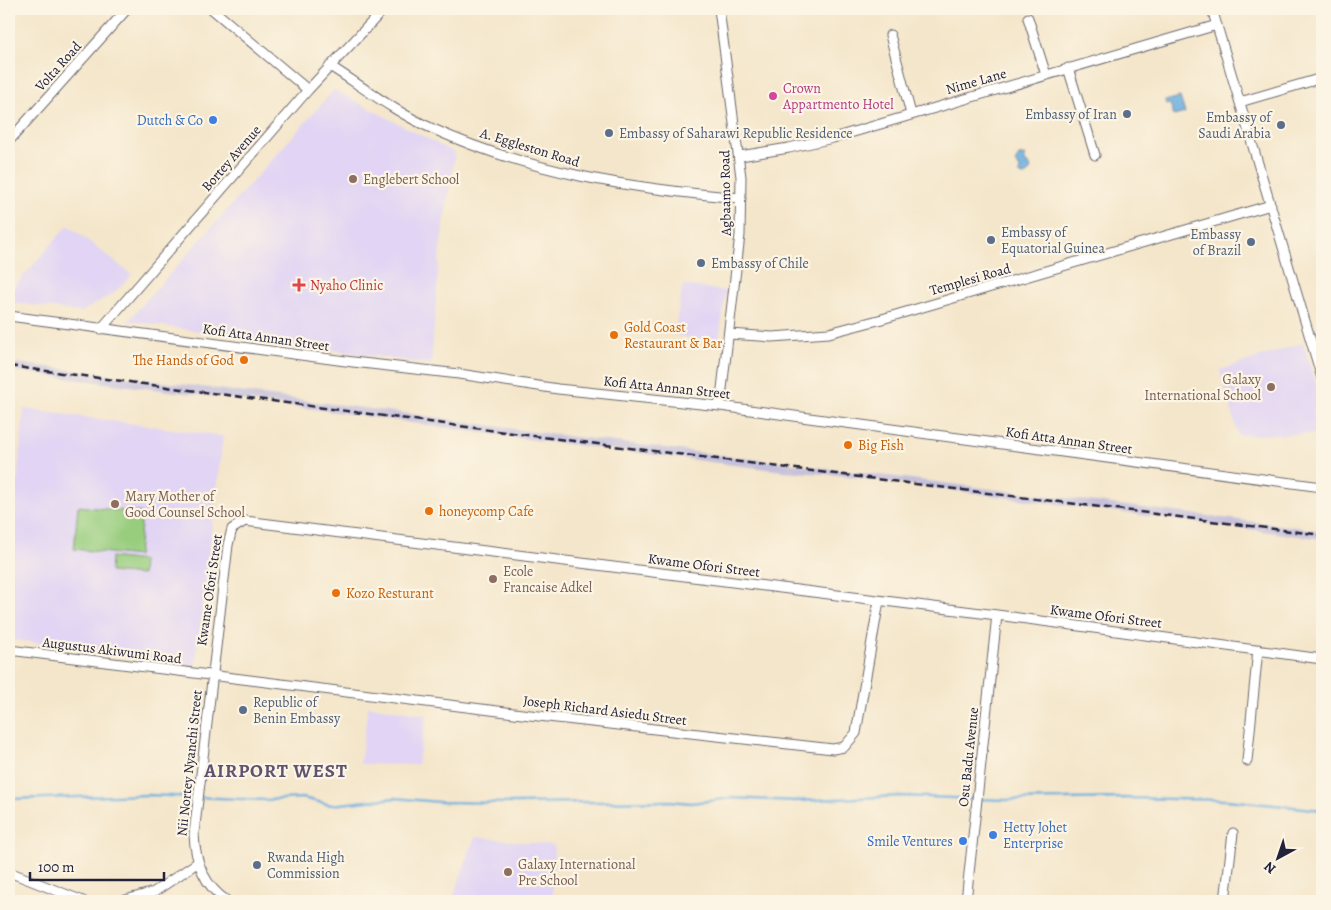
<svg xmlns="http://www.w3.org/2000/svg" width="1331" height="910" font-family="Alegreya,serif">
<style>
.built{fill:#e1d4f4}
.industrial{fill:#c5c0db}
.green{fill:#98cd7e;stroke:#5d785c}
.water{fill:#69adde;stroke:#46688c}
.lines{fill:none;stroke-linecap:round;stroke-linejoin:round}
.stream{stroke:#69adde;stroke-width:2.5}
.minor-casing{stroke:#6c676d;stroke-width:11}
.minor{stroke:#fff;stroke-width:9}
.rail{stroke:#22223b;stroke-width:2.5;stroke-dasharray:8 4;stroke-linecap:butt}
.hotel-dot{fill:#d1479c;stroke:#fcf5e5;stroke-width:2}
.service-dot{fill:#5c6f8a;stroke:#fcf5e5;stroke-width:2}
.shop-dot{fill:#3f7fe0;stroke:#fcf5e5;stroke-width:2}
.education-dot{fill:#8d6e63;stroke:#fcf5e5;stroke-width:2}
.health-dot{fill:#e0444e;stroke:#fcf5e5;stroke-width:2}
.food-dot{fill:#e8710a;stroke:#fcf5e5;stroke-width:2}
.labels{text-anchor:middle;stroke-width:4.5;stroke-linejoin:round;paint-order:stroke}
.street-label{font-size:14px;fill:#22223b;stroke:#fcf5e5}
.hotel-label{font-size:14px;fill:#b23c85;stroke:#fcf5e5;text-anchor:start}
.service-label{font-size:14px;fill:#4e5e75;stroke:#fcf5e5;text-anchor:start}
.shop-label{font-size:14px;fill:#366cbe;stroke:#fcf5e5;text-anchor:end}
.education-label{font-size:14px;fill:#785e54;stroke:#fcf5e5;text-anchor:start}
.health-label{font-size:14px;fill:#be3a42;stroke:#fcf5e5;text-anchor:start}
.food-label{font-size:14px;fill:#c56008;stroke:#fcf5e5;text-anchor:start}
.district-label{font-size:19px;font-weight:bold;letter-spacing:1px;fill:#605370;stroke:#fcf5e5}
</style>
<rect width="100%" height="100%" fill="#fcf5e5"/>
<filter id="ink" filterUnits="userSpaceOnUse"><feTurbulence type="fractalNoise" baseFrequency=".02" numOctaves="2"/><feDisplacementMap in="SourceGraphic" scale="10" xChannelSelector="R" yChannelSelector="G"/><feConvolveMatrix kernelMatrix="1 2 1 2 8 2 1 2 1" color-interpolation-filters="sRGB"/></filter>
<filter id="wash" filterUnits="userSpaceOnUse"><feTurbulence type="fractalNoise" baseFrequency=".0096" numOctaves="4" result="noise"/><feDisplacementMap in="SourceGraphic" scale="20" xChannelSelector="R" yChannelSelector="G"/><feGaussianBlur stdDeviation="1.12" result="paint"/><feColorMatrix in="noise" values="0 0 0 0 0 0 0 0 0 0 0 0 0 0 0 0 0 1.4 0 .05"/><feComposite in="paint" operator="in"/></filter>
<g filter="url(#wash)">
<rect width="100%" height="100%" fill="#f4e6ca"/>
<path class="built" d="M 334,90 L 455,153 L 440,249 L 431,364 L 128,321 Z
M 68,225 L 132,275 L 114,293 L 81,312 L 9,302 L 9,293 Z
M 683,285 L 726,291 L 719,342 L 674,335 Z
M 1303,343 L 1322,404 L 1322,434 L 1238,435 L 1220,370 Z
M 24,409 L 223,436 L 195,666 L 9,639 L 9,572 Z
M 368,706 L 427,715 L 417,765 L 360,764 Z
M 475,837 L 554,845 L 552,901 L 452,900 Z"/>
<path class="industrial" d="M 9,362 L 433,417 L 520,430 L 1296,527 L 1322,531 L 1322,539 L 837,475 L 783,471 L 519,438 L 328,411 L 65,378 L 9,370 Z"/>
<path class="green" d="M 78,506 L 142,513 L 138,556 L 74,549 Z
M 111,557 L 143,561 L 142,575 L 110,572 Z"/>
<path class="water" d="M 1180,97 L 1185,113 L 1174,116 L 1170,104 L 1166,105 L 1165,101 Z
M 1025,155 L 1025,162 L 1030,166 L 1031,170 L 1024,176 L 1019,174 L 1020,168 L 1015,162 L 1019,156 Z"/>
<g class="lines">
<path class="stream" d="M 9,799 L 148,795 L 265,800 L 302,798 L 331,805 L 395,798 L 439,802 L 514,803 L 670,801 L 691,803 L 732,798 L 796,801 L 900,796 L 1005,800 L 1124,798 L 1227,800 L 1322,810"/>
</g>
</g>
<g filter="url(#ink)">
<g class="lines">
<g class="minor-casing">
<path id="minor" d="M 212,9 L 308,90
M 719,9 L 741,177 L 740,235 L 720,406
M 1212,9 L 1322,378
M 1028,18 L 1046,75
M 890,35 L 911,114
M 330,66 C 363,87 395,112 431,128 C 530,173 633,189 741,198
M 1068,68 L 1095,155
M 1240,102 L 1322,78
M 9,141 L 127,9
M 740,156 L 789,148 L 833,138 L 1217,25
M 9,316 L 353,362 L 459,374 L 558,389 L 720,406 L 1322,487
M 101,329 L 308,90 L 384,9
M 729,334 L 772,337 L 829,333 L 882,319 L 1271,205
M 9,650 L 530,715 L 833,749 L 844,747 L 856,733 L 879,601
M 1247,761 L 1258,649
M 9,872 L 83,901
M 122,901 L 154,892 L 197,863
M 227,901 C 204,886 195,860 194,834 L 228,545 L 232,529 L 245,521 L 997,615 L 1322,659
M 966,901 L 997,615
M 1225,901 L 1233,833"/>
</g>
<use href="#minor" class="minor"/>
<path class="rail" d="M 9,366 L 542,437 L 1322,535"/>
</g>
</g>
<circle class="hotel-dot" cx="773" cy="96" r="5"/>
<g class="service-dot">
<circle cx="1127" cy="114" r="5"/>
<circle cx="1281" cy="125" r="5"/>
<circle cx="609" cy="133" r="5"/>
<circle cx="991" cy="240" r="5"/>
<circle cx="1251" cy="242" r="5"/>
<circle cx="701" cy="263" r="5"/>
<circle cx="243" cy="710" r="5"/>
<circle cx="257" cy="865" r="5"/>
</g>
<g class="shop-dot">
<circle cx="213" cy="120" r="5"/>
<circle cx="993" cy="835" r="5"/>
<circle cx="963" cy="841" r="5"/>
</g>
<g class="education-dot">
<circle cx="353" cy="179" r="5"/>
<circle cx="1271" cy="387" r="5"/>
<circle cx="115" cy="504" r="5"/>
<circle cx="493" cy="579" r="5"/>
<circle cx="508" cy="872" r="5"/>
</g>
<path class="health-dot" d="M296.5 277.5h5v5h5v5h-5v5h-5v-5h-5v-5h5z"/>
<g class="food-dot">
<circle cx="614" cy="335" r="5"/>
<circle cx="244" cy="360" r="5"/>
<circle cx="848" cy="445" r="5"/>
<circle cx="429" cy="511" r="5"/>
<circle cx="336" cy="593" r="5"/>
</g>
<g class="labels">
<g class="street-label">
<text transform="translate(58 66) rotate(-48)" y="5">Volta Road</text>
<text transform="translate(976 81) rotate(-16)" y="5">Nime Lane</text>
<text transform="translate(530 147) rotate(17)" y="5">A. Eggleston Road</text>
<text transform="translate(231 158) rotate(-49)" y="5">Bortey Avenue</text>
<text transform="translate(725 193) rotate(-91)" y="5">Agbaamo Road</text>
<text transform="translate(970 279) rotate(-16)" y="5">Templesi Road</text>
<text transform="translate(266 337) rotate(8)" y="5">Kofi Atta Annan Street</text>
<text transform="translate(667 387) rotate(6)" y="5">Kofi Atta Annan Street</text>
<text transform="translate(1069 440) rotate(8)" y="5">Kofi Atta Annan Street</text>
<text transform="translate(704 565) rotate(7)" y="5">Kwame Ofori Street</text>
<text transform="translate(209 590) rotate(-82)" y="5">Kwame Ofori Street</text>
<text transform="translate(1106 616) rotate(7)" y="5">Kwame Ofori Street</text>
<text transform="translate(112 650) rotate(7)" y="5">Augustus Akiwumi Road</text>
<text transform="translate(605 710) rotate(7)" y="5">Joseph Richard Asiedu Street</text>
<text transform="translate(968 757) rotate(-84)" y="5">Osu Badu Avenue</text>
<text transform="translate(189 763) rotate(-84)" y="5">Nii Nortey Nyanchi Street</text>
</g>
<g class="hotel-label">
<text x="783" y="93">Crown<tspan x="783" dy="16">Appartmento Hotel</tspan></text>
</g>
<g class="service-label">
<text x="1117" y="119" text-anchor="end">Embassy of Iran</text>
<text x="1271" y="122" text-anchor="end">Embassy of<tspan x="1271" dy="16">Saudi Arabia</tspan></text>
<text x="619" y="138">Embassy of Saharawi Republic Residence</text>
<text x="1001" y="237">Embassy of<tspan x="1001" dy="16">Equatorial Guinea</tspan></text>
<text x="1241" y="239" text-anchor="end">Embassy<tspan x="1241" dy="16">of Brazil</tspan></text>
<text x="711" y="268">Embassy of Chile</text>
<text x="253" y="707">Republic of<tspan x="253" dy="16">Benin Embassy</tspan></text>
<text x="267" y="862">Rwanda High<tspan x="267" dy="16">Commission</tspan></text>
</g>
<g class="shop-label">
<text x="203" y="125">Dutch &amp; Co</text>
<text x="1003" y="832" text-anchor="start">Hetty Johet<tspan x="1003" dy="16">Enterprise</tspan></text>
<text x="953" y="846">Smile Ventures</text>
</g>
<g class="education-label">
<text x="363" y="184">Englebert School</text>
<text x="1261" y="384" text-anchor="end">Galaxy<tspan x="1261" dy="16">International School</tspan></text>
<text x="125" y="501">Mary Mother of<tspan x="125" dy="16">Good Counsel School</tspan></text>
<text x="503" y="576">Ecole<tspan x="503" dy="16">Francaise Adkel</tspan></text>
<text x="518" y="869">Galaxy International<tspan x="518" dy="16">Pre School</tspan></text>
</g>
<g class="health-label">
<text x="310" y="290">Nyaho Clinic</text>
</g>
<g class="food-label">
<text x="624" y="332">Gold Coast<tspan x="624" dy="16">Restaurant &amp; Bar</tspan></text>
<text x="234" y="365" text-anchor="end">The Hands of God</text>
<text x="858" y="450">Big Fish</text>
<text x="439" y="516">honeycomp Cafe</text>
<text x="346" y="598">Kozo Resturant</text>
</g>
<g class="district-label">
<text x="276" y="777">AIRPORT WEST</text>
</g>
</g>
<rect width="1331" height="910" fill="none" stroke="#fcf5e5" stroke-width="30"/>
<g transform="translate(1278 858) rotate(220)" stroke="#fcf5e5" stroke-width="4" paint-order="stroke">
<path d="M0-4L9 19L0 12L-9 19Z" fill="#22223b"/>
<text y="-8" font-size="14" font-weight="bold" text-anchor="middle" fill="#22223b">N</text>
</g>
<path d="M30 872v8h134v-8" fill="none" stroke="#22223b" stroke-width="2.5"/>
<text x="38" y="872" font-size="15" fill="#22223b" stroke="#fcf5e5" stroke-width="4" paint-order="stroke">100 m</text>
</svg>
